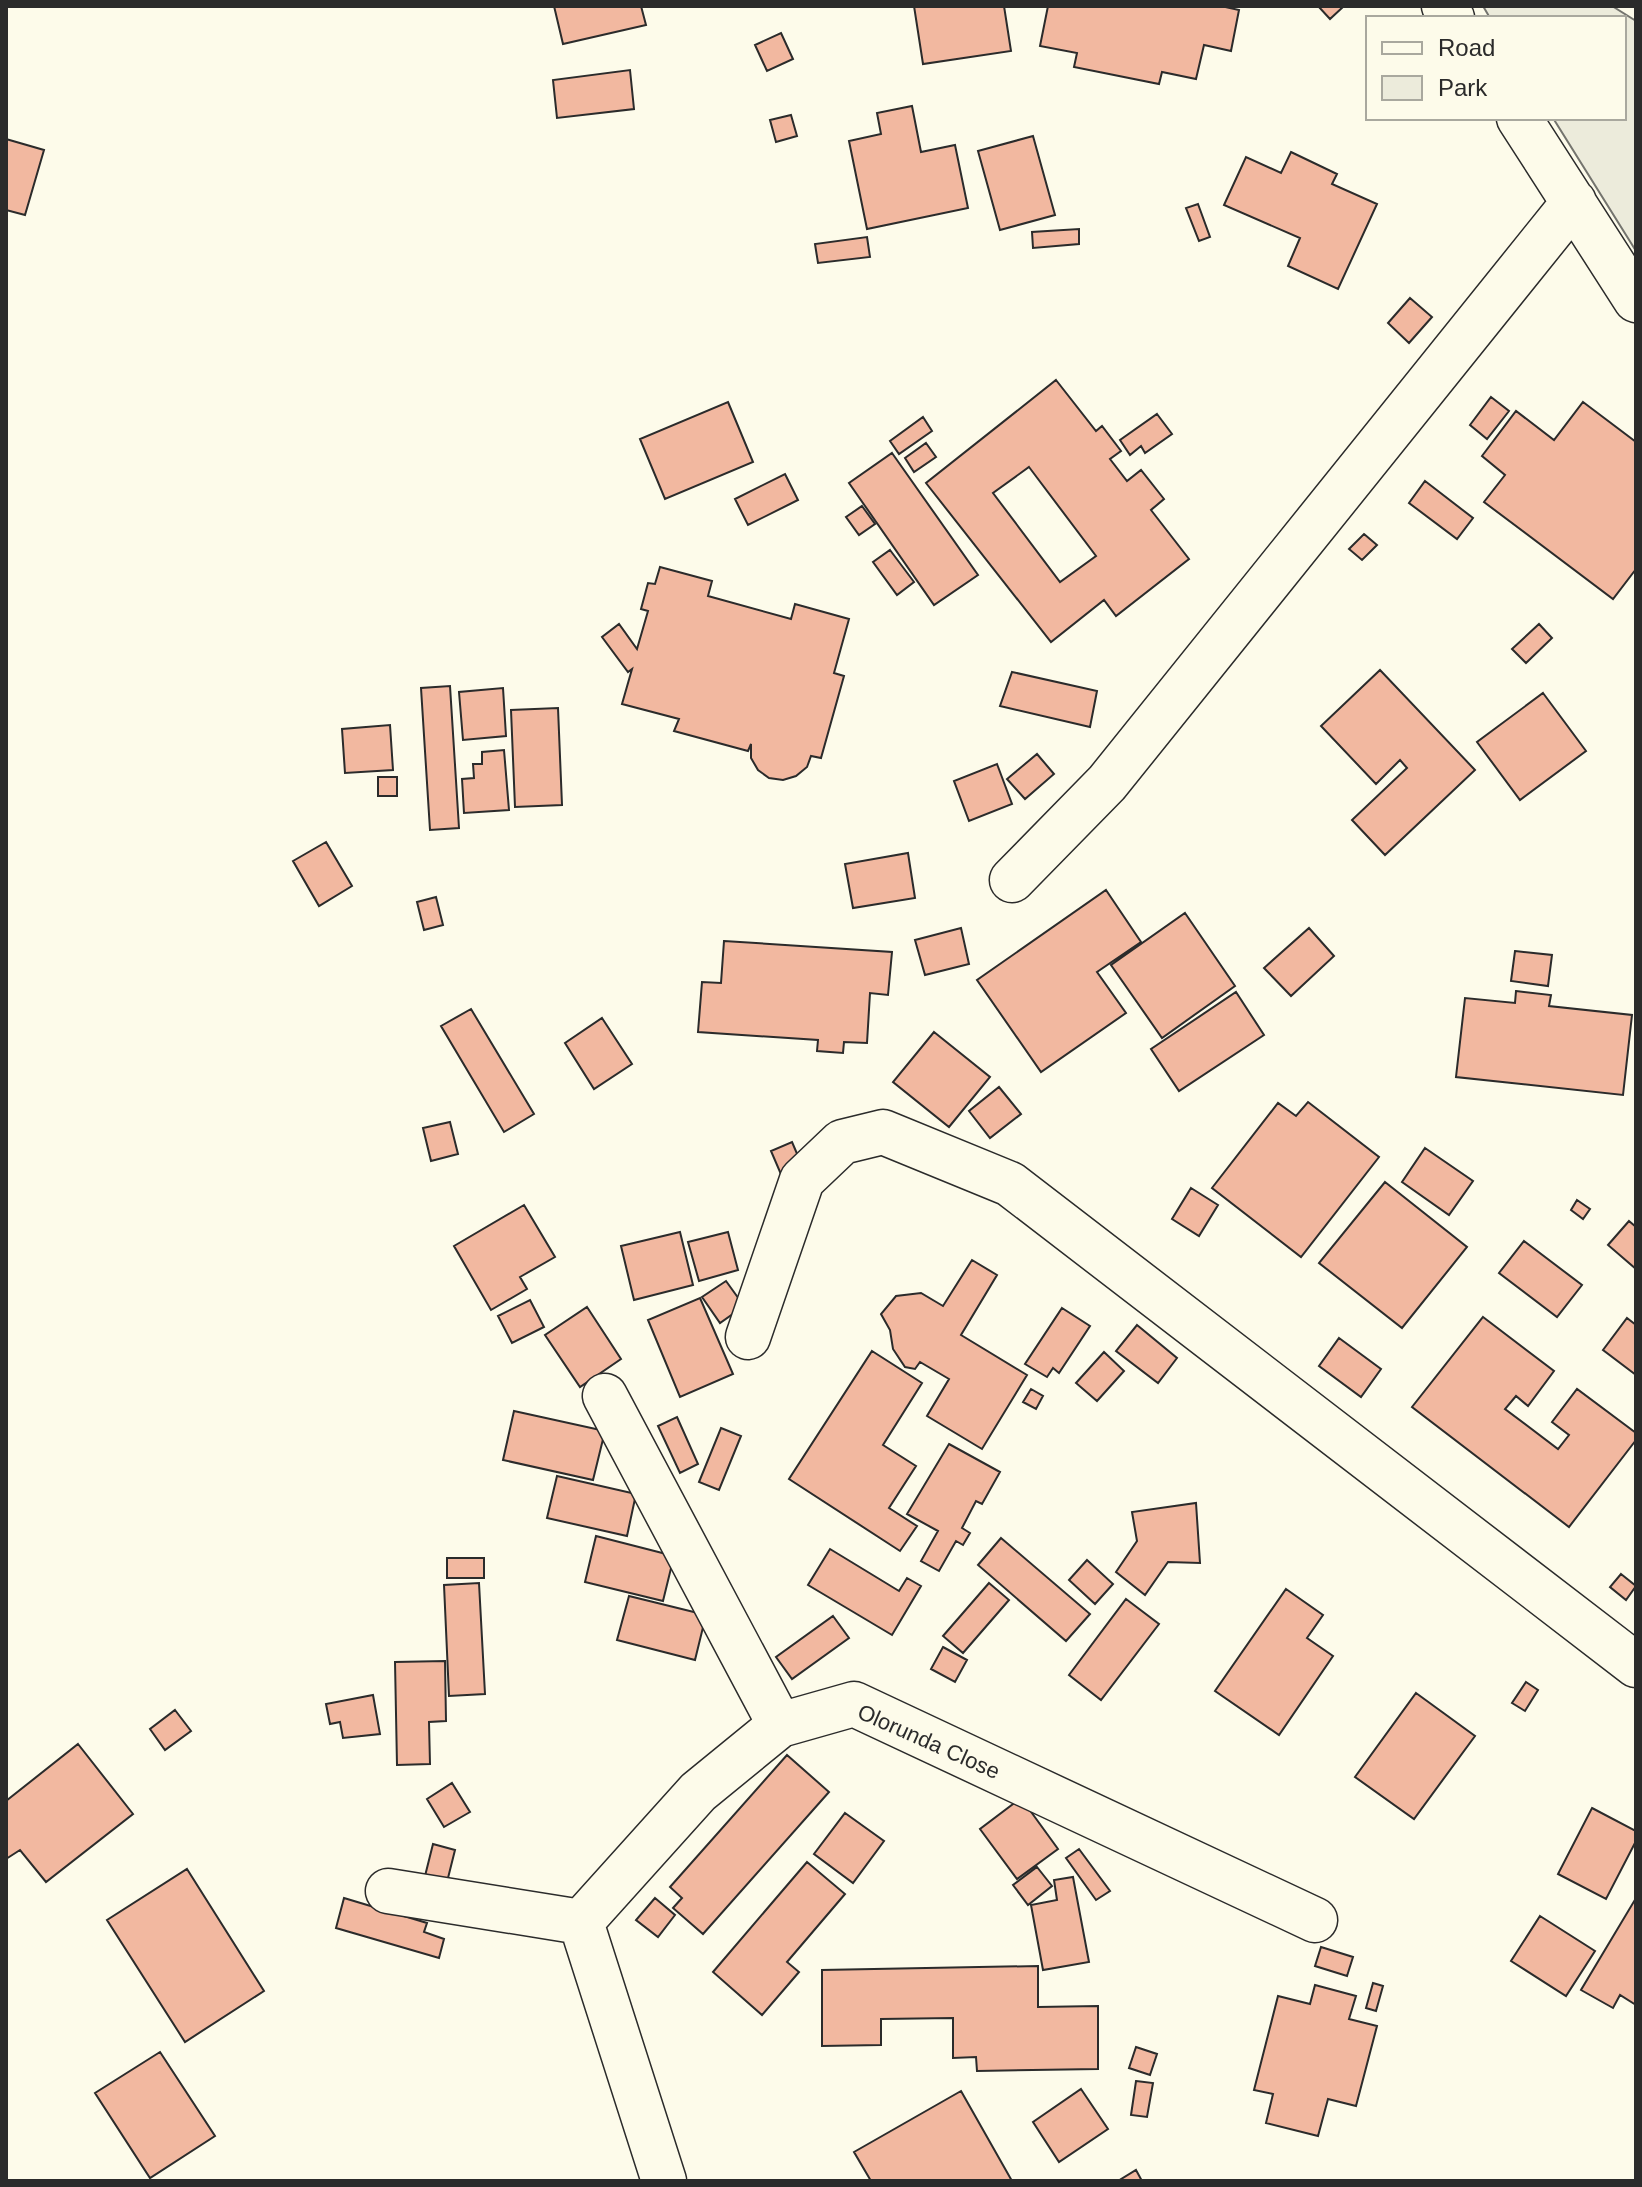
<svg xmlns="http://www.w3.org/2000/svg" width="1642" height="2187" font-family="Helvetica,sans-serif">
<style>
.green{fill:#ecebdb;stroke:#74746e;stroke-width:2}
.building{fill:#f2b8a0;stroke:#2b2b2b;stroke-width:2;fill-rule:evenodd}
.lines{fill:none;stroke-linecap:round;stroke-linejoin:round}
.minor-casing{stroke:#2b2b2b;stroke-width:47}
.minor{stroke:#fdfbea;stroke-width:44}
.labels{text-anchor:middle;stroke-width:6;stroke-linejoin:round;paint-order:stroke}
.street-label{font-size:22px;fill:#2b2b2b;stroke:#fdfbea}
</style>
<rect width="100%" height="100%" fill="#fdfbea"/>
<path class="green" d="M 1483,6 L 1612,6 L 1636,21 L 1636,251 L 1553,118 L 1624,118 L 1624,18 L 1490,18 Z"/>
<path class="building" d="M 554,6 L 641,6 L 646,25 L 563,44 Z
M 914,6 L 1004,6 L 1011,51 L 923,64 Z
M 1048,6 L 1221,6 L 1239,10 L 1231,51 L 1204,45 L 1196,79 L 1162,72 L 1159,84 L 1074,67 L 1077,53 L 1040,46 Z
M 1318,6 L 1344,6 L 1330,19 Z
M 781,33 L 793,59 L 767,71 L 755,45 Z
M 630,70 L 634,109 L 557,118 L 553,80 Z
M 912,106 L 921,152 L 955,145 L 968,208 L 867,229 L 849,141 L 881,134 L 877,113 Z
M 791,115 L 797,136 L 776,142 L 770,120 Z
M 1033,136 L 1055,215 L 1000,230 L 978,151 Z
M 6,139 L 44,150 L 25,215 L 6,210 Z
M 1291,152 L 1337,174 L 1332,184 L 1377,204 L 1338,289 L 1288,266 L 1300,238 L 1224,205 L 1246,157 L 1281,173 Z
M 1198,204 L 1210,237 L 1199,241 L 1186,208 Z
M 1079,229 L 1079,244 L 1033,248 L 1032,232 Z
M 867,237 L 870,257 L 818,263 L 815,244 Z
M 1410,298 L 1432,317 L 1409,343 L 1388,323 Z
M 1056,380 L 1096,431 L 1102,426 L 1121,451 L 1110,459 L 1127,481 L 1141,470 L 1164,499 L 1151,510 L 1189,559 L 1116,616 L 1104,600 L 1051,642 L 926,483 ZM 1029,467 L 1096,556 L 1060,582 L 993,493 Z
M 1491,397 L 1509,411 L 1487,439 L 1470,425 Z
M 728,402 L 753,462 L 665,499 L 640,439 Z
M 1583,402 L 1636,442 L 1636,569 L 1613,599 L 1484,502 L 1505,475 L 1482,456 L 1516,411 L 1554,440 Z
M 1157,414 L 1172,434 L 1145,453 L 1141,446 L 1130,455 L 1120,440 Z
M 923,417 L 932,431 L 899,454 L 890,441 Z
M 926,443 L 936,457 L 914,472 L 905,458 Z
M 892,453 L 978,575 L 934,605 L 849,483 Z
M 785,474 L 798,500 L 748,525 L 735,499 Z
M 1425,481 L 1473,518 L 1457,539 L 1409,503 Z
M 862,506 L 875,524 L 859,535 L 846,517 Z
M 1364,534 L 1377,545 L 1362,560 L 1349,549 Z
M 890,550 L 914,582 L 897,595 L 873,562 Z
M 660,567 L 712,581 L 708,596 L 791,619 L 795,604 L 849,619 L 834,673 L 844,676 L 821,758 L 811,756 L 807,767 L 796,776 L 783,780 L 769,778 L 758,770 L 751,758 L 751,744 L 748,751 L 674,731 L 679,719 L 622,704 L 632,669 L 628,672 L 602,637 L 619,624 L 637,649 L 648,611 L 641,609 L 648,583 L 655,584 Z
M 1539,624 L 1552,638 L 1526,663 L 1512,649 Z
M 1380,670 L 1475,770 L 1385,855 L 1352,820 L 1407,768 L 1400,760 L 1376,784 L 1321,726 Z
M 1012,672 L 1097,691 L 1090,727 L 1000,706 Z
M 450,686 L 459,828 L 430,830 L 421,688 Z
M 503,688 L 506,736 L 463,740 L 459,692 Z
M 1543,693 L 1586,751 L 1520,800 L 1477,742 Z
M 558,708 L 562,805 L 515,807 L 511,710 Z
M 390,725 L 393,770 L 345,773 L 342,729 Z
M 504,750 L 509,810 L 464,813 L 462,779 L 474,778 L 473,764 L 482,764 L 482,752 Z
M 1037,754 L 1054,774 L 1025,799 L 1007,779 Z
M 997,764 L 1012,804 L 969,821 L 954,781 Z
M 378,777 L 397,777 L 397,796 L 378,796 Z
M 326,842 L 352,886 L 319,906 L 293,861 Z
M 908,853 L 915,898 L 853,908 L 845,864 Z
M 1106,890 L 1141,942 L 1097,972 L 1126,1013 L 1041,1072 L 977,980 Z
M 436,897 L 443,925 L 424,930 L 417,902 Z
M 1185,913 L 1235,986 L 1162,1038 L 1111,965 Z
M 961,928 L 969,964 L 925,975 L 915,940 Z
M 1309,928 L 1334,956 L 1291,996 L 1264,968 Z
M 724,941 L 892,952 L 888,995 L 870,993 L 867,1043 L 844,1042 L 843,1053 L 817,1051 L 818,1040 L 698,1032 L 702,982 L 721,983 Z
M 1515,951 L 1552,955 L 1548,986 L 1511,981 Z
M 1516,991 L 1551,995 L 1549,1006 L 1632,1015 L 1623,1095 L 1456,1077 L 1465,998 L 1515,1003 Z
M 1236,992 L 1264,1035 L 1179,1091 L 1151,1049 Z
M 471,1009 L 534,1114 L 504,1132 L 441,1026 Z
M 602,1018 L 632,1064 L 594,1089 L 565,1043 Z
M 934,1032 L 990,1077 L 949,1127 L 893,1082 Z
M 999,1087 L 1021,1114 L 990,1138 L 969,1111 Z
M 1308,1102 L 1379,1157 L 1301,1257 L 1212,1188 L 1278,1103 L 1296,1116 Z
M 450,1122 L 458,1154 L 431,1161 L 423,1128 Z
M 792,1142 L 804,1170 L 783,1179 L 771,1151 Z
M 1425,1148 L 1473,1181 L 1449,1215 L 1402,1182 Z
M 1385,1182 L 1467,1247 L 1402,1328 L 1319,1263 Z
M 1191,1188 L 1218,1205 L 1199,1236 L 1172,1219 Z
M 1577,1200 L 1590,1209 L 1583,1219 L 1571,1210 Z
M 524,1205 L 555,1257 L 520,1277 L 527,1289 L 491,1310 L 454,1246 Z
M 1629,1221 L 1636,1227 L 1636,1269 L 1608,1245 Z
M 680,1232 L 693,1285 L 634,1300 L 621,1246 Z
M 728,1232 L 738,1270 L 699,1281 L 688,1242 Z
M 1524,1241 L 1582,1285 L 1557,1317 L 1499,1273 Z
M 972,1260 L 997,1275 L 961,1335 L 1027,1375 L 982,1449 L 927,1416 L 949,1379 L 920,1362 L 915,1369 L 905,1367 L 893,1349 L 890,1330 L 881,1314 L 896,1296 L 921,1293 L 943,1306 Z
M 726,1281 L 744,1306 L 720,1323 L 702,1297 Z
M 700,1298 L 733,1374 L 680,1397 L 648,1320 Z
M 530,1300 L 544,1327 L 512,1343 L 498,1316 Z
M 587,1307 L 621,1359 L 580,1387 L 545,1335 Z
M 1062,1308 L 1090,1326 L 1059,1373 L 1053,1368 L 1047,1377 L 1025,1364 Z
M 1483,1317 L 1554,1371 L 1528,1406 L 1516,1396 L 1505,1409 L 1558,1449 L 1569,1435 L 1552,1422 L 1577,1389 L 1636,1433 L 1636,1440 L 1569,1527 L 1412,1407 Z
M 1627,1318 L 1636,1325 L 1636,1375 L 1603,1350 Z
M 1137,1325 L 1177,1358 L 1158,1383 L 1116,1351 Z
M 1339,1338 L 1381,1369 L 1361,1397 L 1319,1366 Z
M 872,1351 L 922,1383 L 883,1445 L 916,1466 L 889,1508 L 917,1526 L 900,1551 L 789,1479 Z
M 1104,1352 L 1124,1371 L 1097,1401 L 1076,1383 Z
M 1031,1389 L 1043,1396 L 1036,1409 L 1023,1402 Z
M 514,1411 L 605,1431 L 593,1480 L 503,1460 Z
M 677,1417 L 698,1464 L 680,1473 L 658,1426 Z
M 721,1428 L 741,1436 L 719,1490 L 699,1482 Z
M 949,1444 L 1000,1472 L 982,1504 L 976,1501 L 962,1528 L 970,1533 L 963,1545 L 956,1541 L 939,1571 L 921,1561 L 938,1531 L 907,1514 Z
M 557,1476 L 636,1494 L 627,1536 L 547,1518 Z
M 1196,1503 L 1200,1563 L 1168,1562 L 1145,1595 L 1116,1572 L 1137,1541 L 1132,1512 Z
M 596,1536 L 674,1556 L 663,1601 L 585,1582 Z
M 1001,1538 L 1090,1614 L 1066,1641 L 978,1565 Z
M 830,1549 L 899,1591 L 907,1578 L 921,1586 L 892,1635 L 808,1585 Z
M 447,1558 L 484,1558 L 484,1578 L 447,1578 Z
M 1087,1560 L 1113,1584 L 1095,1604 L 1069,1580 Z
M 1621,1574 L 1636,1586 L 1626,1600 L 1610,1587 Z
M 479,1583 L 485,1694 L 449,1696 L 444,1585 Z
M 989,1583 L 1009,1600 L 963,1653 L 943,1636 Z
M 1286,1589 L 1323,1615 L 1307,1638 L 1333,1656 L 1279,1735 L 1215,1691 Z
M 629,1596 L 706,1615 L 695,1660 L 617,1640 Z
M 1126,1599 L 1159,1624 L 1101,1700 L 1069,1675 Z
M 833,1616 L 849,1638 L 792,1679 L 776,1657 Z
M 943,1647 L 967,1660 L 955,1682 L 931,1669 Z
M 445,1661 L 446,1721 L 429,1722 L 430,1764 L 397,1765 L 395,1662 Z
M 1526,1682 L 1538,1690 L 1525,1711 L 1512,1703 Z
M 1416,1693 L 1475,1736 L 1414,1819 L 1355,1777 Z
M 373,1695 L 380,1734 L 343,1738 L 340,1722 L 330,1724 L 326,1704 Z
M 175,1710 L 191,1731 L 165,1750 L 150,1729 Z
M 78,1744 L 133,1814 L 46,1882 L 20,1850 L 6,1859 L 6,1801 Z
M 787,1755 L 829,1792 L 703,1934 L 673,1908 L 682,1898 L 670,1887 Z
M 452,1783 L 470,1812 L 444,1827 L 427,1799 Z
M 1021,1798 L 1058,1849 L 1017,1879 L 980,1829 Z
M 1592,1808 L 1636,1831 L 1636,1841 L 1606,1899 L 1558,1874 Z
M 845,1813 L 884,1841 L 853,1883 L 814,1854 Z
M 433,1844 L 455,1850 L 446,1886 L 424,1880 Z
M 1079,1849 L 1110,1891 L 1096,1900 L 1066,1858 Z
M 807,1862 L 845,1894 L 787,1962 L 799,1972 L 762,2015 L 713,1972 Z
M 1037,1867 L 1052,1886 L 1028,1905 L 1013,1885 Z
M 187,1869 L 264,1991 L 185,2042 L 107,1920 Z
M 1073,1877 L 1089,1962 L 1043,1970 L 1031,1905 L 1057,1900 L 1054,1880 Z
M 344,1898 L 427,1923 L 424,1932 L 444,1939 L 439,1958 L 336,1928 Z
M 655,1898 L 675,1915 L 658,1937 L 636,1920 Z
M 1636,1898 L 1636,2005 L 1620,1995 L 1613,2008 L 1581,1990 Z
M 1540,1916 L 1595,1951 L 1566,1996 L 1511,1961 Z
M 1321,1947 L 1353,1957 L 1347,1976 L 1315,1966 Z
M 1038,1966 L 1038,2007 L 1098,2006 L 1098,2069 L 977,2071 L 976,2057 L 953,2058 L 953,2018 L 881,2019 L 881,2045 L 822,2046 L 822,1970 Z
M 1373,1983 L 1383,1986 L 1376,2011 L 1366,2008 Z
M 1315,1985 L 1356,1996 L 1349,2019 L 1377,2026 L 1356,2106 L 1328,2099 L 1318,2136 L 1266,2123 L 1273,2094 L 1254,2090 L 1278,1996 L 1310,2004 Z
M 1136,2047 L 1157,2054 L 1150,2075 L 1129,2068 Z
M 160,2052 L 215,2136 L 150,2178 L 95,2093 Z
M 1136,2081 L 1153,2083 L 1147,2117 L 1131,2115 Z
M 1081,2089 L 1108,2129 L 1059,2162 L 1033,2122 Z
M 961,2091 L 1012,2181 L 871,2181 L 854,2152 Z
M 1136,2170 L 1142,2181 L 1118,2181 Z"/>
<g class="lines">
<g class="minor-casing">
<path id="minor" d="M 1444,6 L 1452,18
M 1519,118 L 1636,300
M 1012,880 L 1107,783 L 1574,202
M 748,1337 L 802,1180 L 842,1142 L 883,1132 L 1010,1184 L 1636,1665
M 605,1396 L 780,1725
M 388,1891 L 581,1922
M 581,1922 L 698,1792 L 780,1725 L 854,1704 L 1315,1920
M 581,1922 L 664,2181"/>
</g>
<use href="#minor" class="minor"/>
</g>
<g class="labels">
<g class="street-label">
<text transform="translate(929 1741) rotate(24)" y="8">Olorunda Close</text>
</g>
</g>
<rect width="1642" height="2187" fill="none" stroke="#2b2b2b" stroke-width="16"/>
<rect x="1366" y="16" width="260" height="104" fill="#fdfbea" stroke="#a9a89e" stroke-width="2"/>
<rect x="1382" y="42" width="40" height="12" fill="#fdfbea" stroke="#a9a89e" stroke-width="2"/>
<text x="1438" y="56" font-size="24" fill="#2b2b2b">Road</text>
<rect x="1382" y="76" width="40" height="24" fill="#ecebdb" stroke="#a9a89e" stroke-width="2"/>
<text x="1438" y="96" font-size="24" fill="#2b2b2b">Park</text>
</svg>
